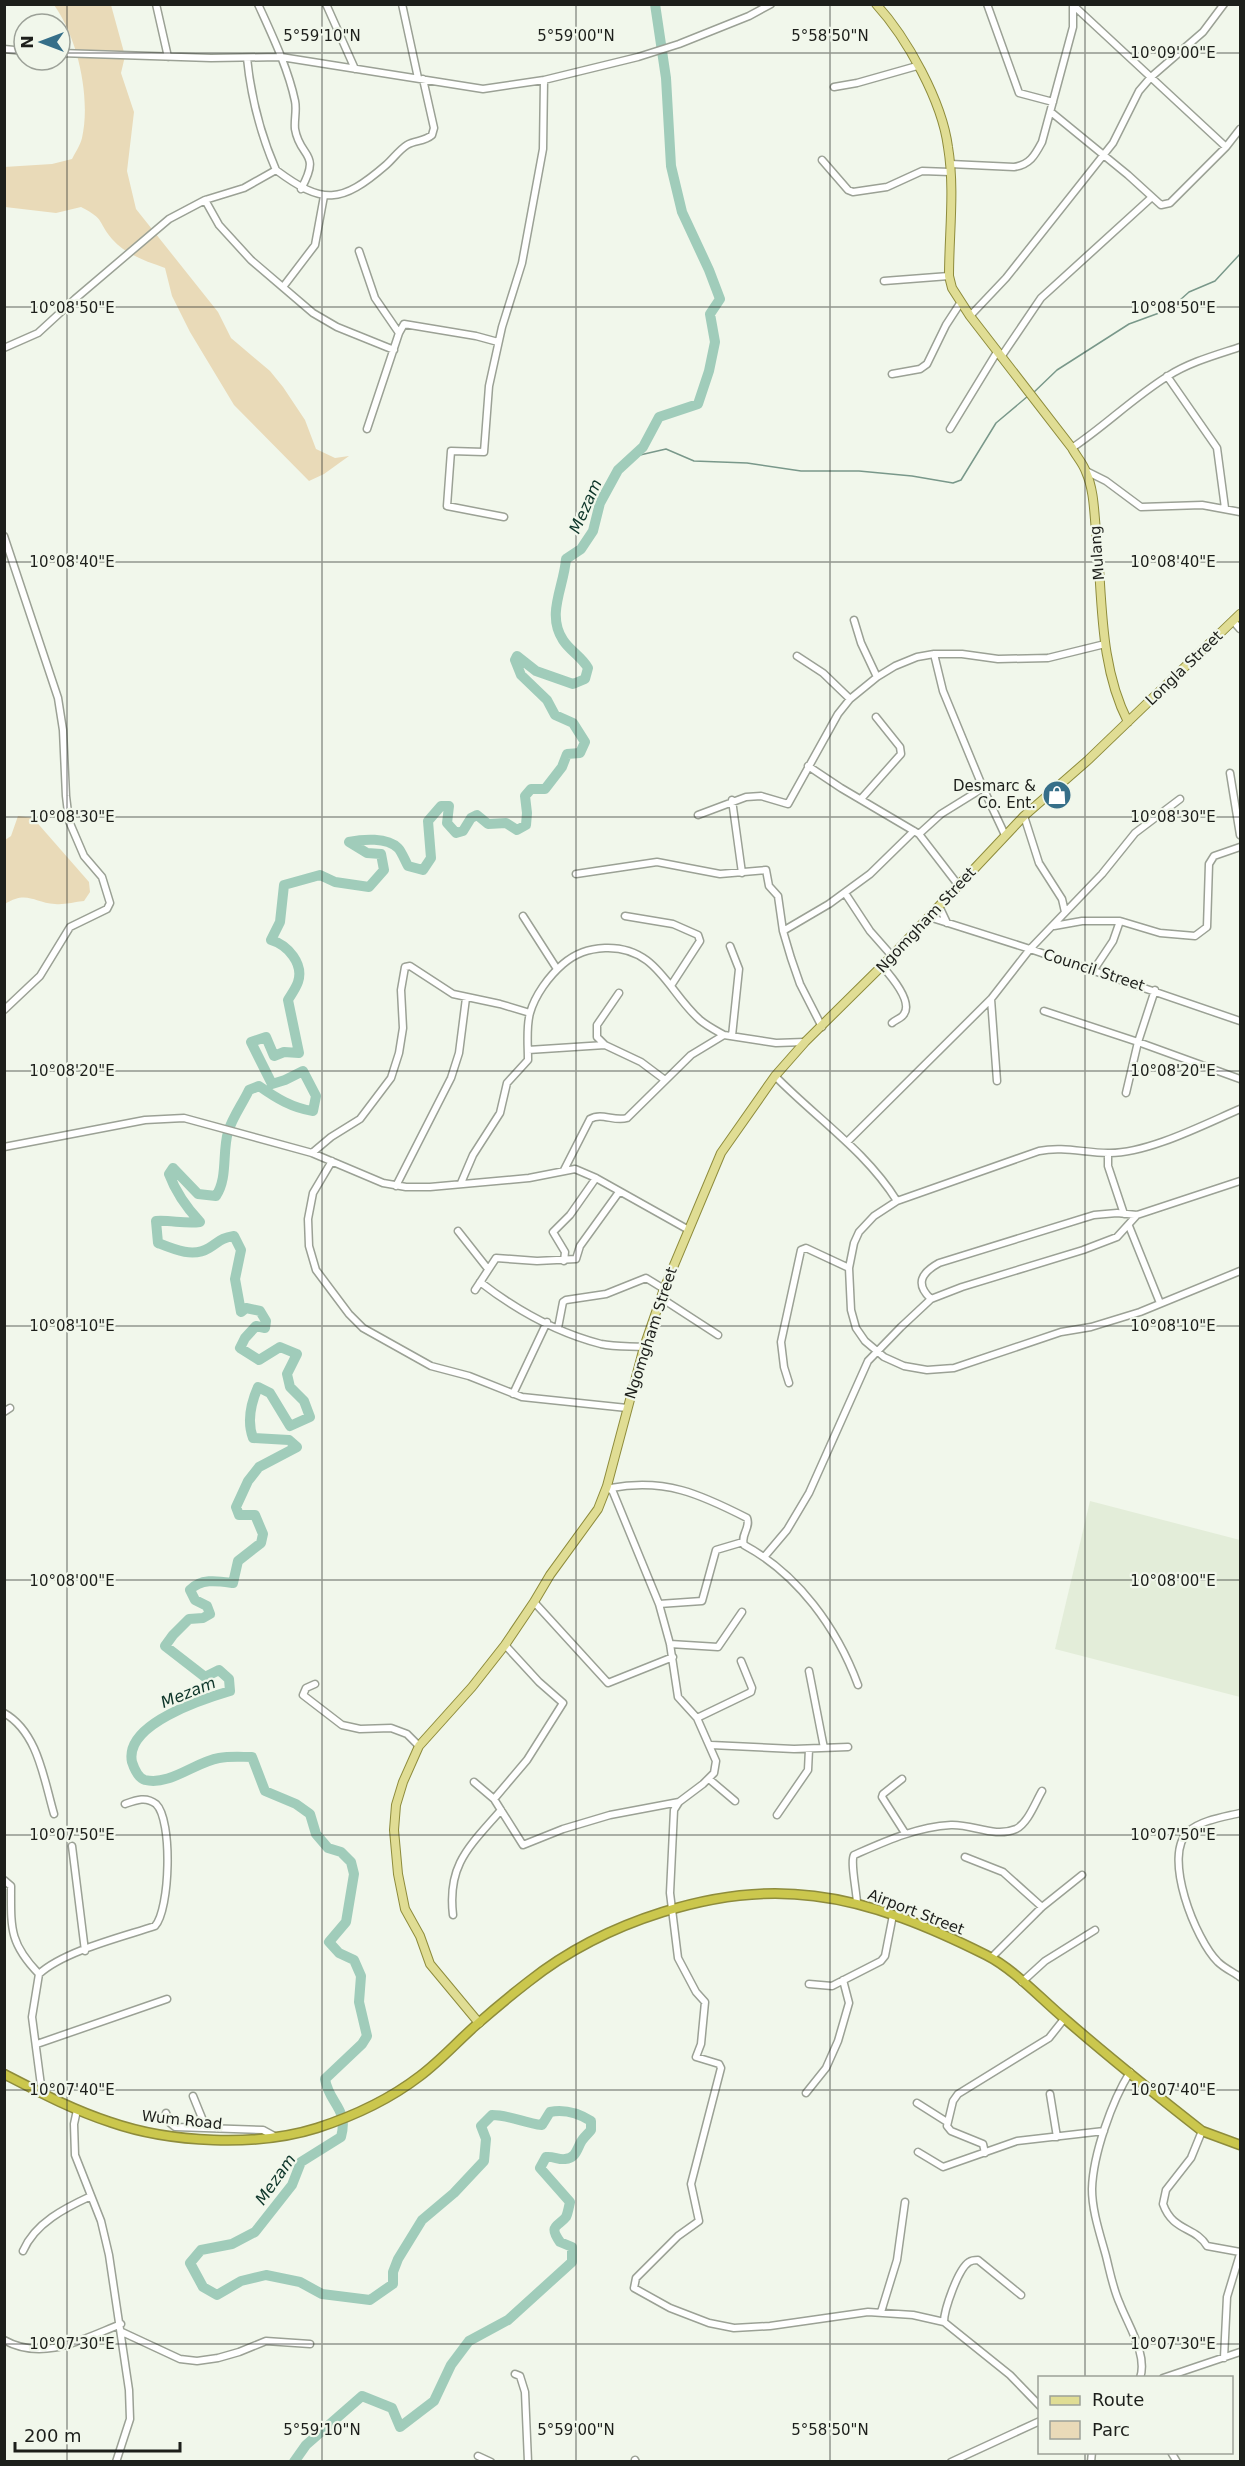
<svg xmlns="http://www.w3.org/2000/svg" width="1245" height="2466" font-family="'DejaVu Sans',sans-serif">
<style>
.built{fill:#e3edd9}
.green{fill:#e9dab8}
.lines{fill:none;stroke-linecap:round;stroke-linejoin:round}
.stream{stroke:#79988a;stroke-width:1.5}
.river{stroke:#a0ccba;stroke-width:10}
.minor-casing{stroke:#9ba195;stroke-width:9}
.major-casing{stroke:#8e8c3c;stroke-width:10}
.highway-casing{stroke:#8e8c3c;stroke-width:11}
.minor{stroke:#fff;stroke-width:6}
.major{stroke:#e0dd94;stroke-width:8}
.highway{stroke:#cbc74d;stroke-width:8}
.ticks{fill:none;stroke:#1d1f1b;stroke-width:1.5;stroke-opacity:0.45}
.labels{text-anchor:middle;stroke-width:4.5;stroke-linejoin:round;paint-order:stroke}
.street-label{font-size:15px;fill:#1d1f1b;stroke:#f1f7eb}
.poi-label{font-size:15px;fill:#1d1f1b;stroke:#f1f7eb;text-anchor:end}
.water-label{font-size:16px;font-style:italic;fill:#0c3428;stroke:#f1f7eb}
.ticks-label{font-size:15px;text-anchor:middle;fill:#1d1f1b;stroke:#f1f7eb;stroke-width:4.5;stroke-linejoin:round;paint-order:stroke}
</style>
<rect width="100%" height="100%" fill="#f1f7eb"/>
<path class="built" d="M 1090,1501 L 1240,1540 L 1240,1697 L 1055,1649 Z"/>
<path class="green" d="M 54,5 L 111,5 L 125,56 L 121,73 L 134,112 L 127,171 L 136,209 L 218,312 L 231,338 L 270,371 L 283,387 L 305,420 L 316,449 L 335,458 L 349,456 L 324,474 L 309,481 L 234,405 L 190,332 L 172,296 L 165,268 C 146,261 126,255 112,239 C 97,221 106,220 81,207 L 56,213 L 5,207 L 4,167 L 52,164 L 72,159 C 75,153 80,146 82,138 C 91,98 78,38 54,5 Z
M 18,816 L 33,818 L 89,882 L 90,892 L 84,901 C 74,902 64,905 55,904 C 34,903 27,890 5,904 L 5,840 L 11,836 Z"/>
<g class="lines">
<path class="stream" d="M 1032,394 L 1057,370 L 1129,324 L 1170,309 L 1189,292 L 1215,281 L 1240,254
M 625,464 L 640,455 L 666,449 L 694,461 L 747,463 L 801,471 L 859,471 L 912,476 L 953,483 L 961,480 L 996,423 L 1028,396"/>
<path class="river" d="M 294,2462 L 306,2445 L 362,2396 L 392,2408 L 400,2427 L 434,2401 L 451,2365 L 469,2341 L 508,2320 L 572,2262 L 572,2247 L 560,2242 C 548,2225 558,2227 566,2217 C 568,2213 569,2206 570,2202 L 540,2168 L 546,2157 C 553,2156 559,2160 565,2159 C 576,2158 577,2149 581,2142 C 583,2138 588,2134 591,2130 L 591,2121 C 578,2113 565,2109 550,2112 L 542,2125 C 524,2123 510,2115 492,2115 L 481,2126 L 486,2139 L 484,2161 L 454,2193 L 422,2220 L 398,2259 L 393,2272 L 393,2284 L 370,2300 L 322,2294 L 300,2282 L 266,2275 L 241,2281 L 217,2295 L 203,2287 L 190,2263 L 201,2250 L 232,2244 L 255,2232 L 292,2185 L 301,2162 L 341,2137 C 349,2108 329,2104 325,2079 L 362,2044 L 367,2036 L 359,2002 L 361,1976 L 354,1960 L 339,1953 L 329,1942 L 346,1922 L 354,1874 L 351,1862 L 341,1852 L 328,1848 L 316,1834 L 310,1814 L 296,1804 L 265,1791 L 252,1757 C 241,1757 230,1756 219,1758 C 195,1762 170,1786 145,1780 C 138,1778 134,1768 132,1762 C 124,1724 203,1699 230,1691 L 229,1679 L 219,1670 L 205,1677 L 165,1646 L 173,1635 L 189,1619 L 203,1618 L 210,1614 L 207,1606 L 195,1600 L 190,1590 C 201,1578 218,1581 233,1583 L 238,1561 L 261,1543 L 263,1534 L 255,1515 L 239,1515 L 236,1507 L 248,1481 L 259,1467 L 297,1447 L 289,1440 L 253,1438 C 247,1422 251,1403 258,1387 L 270,1393 L 290,1426 L 310,1417 L 304,1401 L 290,1387 L 287,1374 L 297,1354 L 280,1347 L 259,1360 L 240,1348 L 245,1338 L 256,1326 L 265,1328 L 266,1321 L 260,1311 L 246,1308 L 241,1312 L 235,1279 L 241,1250 L 234,1236 C 221,1238 220,1241 209,1248 C 193,1258 173,1249 158,1243 L 156,1221 C 171,1220 185,1224 200,1222 C 186,1207 176,1193 169,1174 L 173,1168 L 198,1194 L 216,1196 C 228,1178 222,1153 228,1132 C 232,1118 243,1103 249,1090 L 259,1086 C 276,1098 292,1108 313,1111 L 316,1096 L 303,1071 L 285,1080 L 272,1084 L 251,1042 L 266,1037 L 274,1056 L 284,1052 L 299,1053 L 288,1000 C 291,995 296,988 298,982 C 304,964 288,945 271,940 L 280,922 L 284,885 L 320,875 L 335,882 L 369,887 L 384,870 L 381,854 L 367,853 L 349,842 C 363,839 387,837 398,848 C 402,852 405,861 408,866 L 423,870 L 431,858 L 428,821 L 441,806 L 449,806 L 447,823 L 456,833 L 463,831 L 471,818 L 477,815 L 488,824 L 506,823 L 517,830 L 526,825 L 527,813 L 525,796 L 531,789 L 545,789 L 562,767 L 567,754 L 580,753 L 585,742 L 573,723 L 555,715 L 547,700 L 521,675 L 515,660 L 517,656 L 536,671 L 573,684 L 585,679 L 588,668 C 581,656 570,651 563,640 C 546,614 564,587 566,559 L 581,549 L 593,531 L 600,503 L 618,470 L 643,447 L 659,417 L 698,404 L 709,371 L 715,342 L 710,314 L 720,299 L 709,270 L 682,212 L 671,166 L 666,78 L 655,4"/>
<g class="minor-casing">
<path id="minor" d="M 156,4 L 168,57
M 258,4 C 272,35 288,68 295,101 C 297,110 294,120 295,129 C 300,159 322,151 301,189
M 326,4 L 355,69
M 402,4 L 418,78
M 987,4 L 1019,93 L 1053,102
M 1073,5 L 1226,147
M 4,49 L 24,51
M 60,53 L 211,58 L 281,57 L 483,89 L 544,80 L 638,57 L 679,44 L 749,16 L 771,4
M 247,58 C 251,98 260,133 276,170
M 834,87 L 857,83 L 917,66
M 1051,112 L 1128,175 L 1161,205 L 1170,203 L 1226,147 L 1240,129
M 822,160 L 848,190 L 853,192 L 887,187 L 922,171 L 950,172
M 950,164 L 1014,167 C 1030,165 1035,155 1042,142 L 1073,27 L 1073,4
M 205,200 L 219,225 L 251,260 L 313,313 L 337,327 L 394,350
M 359,251 L 375,298 L 399,333
M 884,281 L 949,276
M 283,287 L 315,245 L 324,196
M 970,316 L 1006,278 L 1113,143 L 1139,91 L 1151,77 L 1203,32 L 1224,4
M 4,348 L 38,333 L 75,299 L 169,219 L 205,200 L 244,188 L 276,170 C 323,205 341,204 386,165 C 393,159 399,150 407,145 C 415,140 424,142 432,135 L 434,128 L 423,79
M 1001,357 L 1041,298 L 1152,197
M 892,374 L 920,369 L 927,364 L 946,325 L 961,302
M 1167,376 L 1217,448 L 1225,508
M 367,429 L 399,333 L 404,324 L 476,336 L 498,342
M 950,429 L 997,352
M 1072,448 C 1105,426 1134,397 1168,376 C 1190,362 1216,355 1240,347
M 1086,471 L 1106,481 L 1141,507 L 1202,505 L 1240,512
M 504,517 L 447,506 L 451,451 L 484,452 L 489,386 L 502,327 L 522,263 L 543,149 L 544,80
M 4,536 L 58,698 L 63,730 L 66,796 L 69,821 L 84,856 L 102,877 L 110,903 L 107,909 L 70,927 L 40,976 L 4,1010
M 854,620 L 861,643 L 877,677
M 1233,621 L 1240,629
M 934,654 L 943,691 L 983,788
M 797,656 L 823,673 L 850,699
M 808,766 L 841,788 L 919,834 L 959,886
M 1230,773 L 1240,835
M 861,799 L 901,754 L 900,747 L 876,717
M 732,800 L 742,873
M 698,815 L 746,797 L 761,796 L 788,804 L 838,714 L 850,699 L 877,677 L 895,666 L 917,657 L 934,654 L 962,654 L 998,659 L 1048,658 L 1105,644
M 1024,816 L 1039,863 L 1062,899 L 1065,912
M 919,834 L 941,814 L 983,788 L 1005,835
M 576,874 L 657,862 L 720,874 L 766,870 L 769,886 L 778,896 L 783,931 L 791,958 L 800,984 L 822,1027
M 845,893 L 870,931 L 892,956
M 939,906 L 947,923
M 523,916 L 557,969
M 625,916 L 673,924 L 698,935 L 700,941 L 672,984
M 929,917 L 1030,949 L 1240,1021
M 1054,926 L 1082,921 L 1120,921 L 1160,933 L 1195,936 L 1207,927 L 1209,864 L 1214,856 L 1240,847
M 783,931 L 829,904 L 870,874 L 914,831
M 730,946 L 739,969 L 732,1036
M 882,966 C 890,975 913,1001 904,1014 C 902,1018 895,1020 892,1023
M 1093,971 L 1113,941 L 1120,921
M 619,993 L 597,1025 L 597,1037 L 605,1045 L 641,1062 L 665,1080
M 991,999 L 997,1081
M 1044,1011 L 1138,1042 L 1240,1079
M 528,1050 L 605,1045
M 775,1076 C 816,1118 866,1151 897,1201
M 1126,1093 L 1138,1042 L 1155,990
M 1240,1109 C 1205,1124 1147,1154 1108,1153 C 1085,1153 1063,1146 1039,1151 L 897,1201 L 874,1216 L 859,1232 L 854,1243 L 849,1268 L 851,1310 L 856,1328 L 865,1341 L 884,1357 L 904,1366 L 927,1370 L 954,1368 L 1061,1332 L 1091,1327 L 1140,1312 L 1240,1271
M 847,1142 L 991,999 L 1030,949 L 1102,874 L 1135,833 L 1180,799
M 4,1147 L 145,1120 L 184,1118 L 312,1153 L 383,1183 L 406,1187 L 430,1187 L 529,1178 L 575,1169 L 596,1178 L 687,1229
M 312,1153 L 331,1137 L 360,1119 L 391,1078 L 399,1053 L 403,1028 L 401,990 L 405,967 L 410,966 L 453,994 L 500,1004 L 530,1013
M 1108,1153 L 1108,1166 L 1124,1214
M 332,1161 L 313,1193 L 308,1219 L 309,1246 L 316,1270 L 349,1314 L 363,1328 L 431,1366 L 469,1376 L 522,1397 L 627,1408
M 564,1170 L 590,1119 C 602,1112 614,1122 627,1118 L 691,1055 L 724,1035 L 776,1043 L 805,1042
M 461,1183 L 473,1155 L 500,1113 L 507,1083 L 528,1060 C 528,1045 526,1027 530,1013 C 535,995 549,976 563,964 C 576,953 588,949 605,948 C 657,946 668,992 700,1020 C 707,1026 715,1030 724,1035
M 396,1186 L 451,1078 L 459,1053 L 466,998
M 1129,1226 L 1160,1303
M 458,1231 L 488,1269
M 564,1261 L 565,1252 L 553,1232 L 570,1215 L 596,1178
M 480,1282 C 515,1309 558,1333 601,1344 C 615,1347 630,1346 644,1347
M 475,1290 L 496,1258 L 537,1261 L 576,1259 L 580,1246 L 619,1192
M 661,1298 L 718,1335
M 931,1299 C 915,1284 921,1273 939,1263 L 1094,1215 L 1117,1213 L 1137,1215 L 1240,1181
M 558,1328 L 563,1302 L 566,1300 L 606,1294 L 646,1278 L 664,1289
M 789,1383 L 784,1367 L 781,1342 L 801,1250 L 806,1248 L 849,1268
M 513,1394 L 547,1322
M 4,1412 L 10,1408
M 607,1486 L 613,1492 L 659,1604 L 670,1644 L 678,1697 L 697,1718 L 716,1761 L 714,1773 L 703,1784 L 679,1802 L 674,1810 L 670,1893 L 678,1958 L 696,1992 L 705,2002 L 701,2044 L 696,2057 L 719,2064 L 721,2068 L 691,2184 L 699,2221 L 678,2236 L 636,2278 L 634,2288 L 670,2308 L 709,2323 L 734,2328 L 770,2326 L 868,2312 L 913,2315 L 944,2322 L 1010,2375 L 1040,2406
M 611,1488 C 665,1478 700,1494 747,1518 C 751,1528 740,1535 744,1545 C 798,1574 837,1628 858,1685
M 765,1556 L 787,1530 L 809,1493 L 868,1361 L 901,1327 L 931,1299 L 962,1287 L 1083,1250 L 1117,1237 L 1137,1215
M 534,1602 L 608,1683 L 673,1657
M 659,1604 L 702,1601 L 716,1550 L 743,1542
M 670,1644 L 718,1647 L 742,1612
M 809,1671 L 824,1748
M 315,1684 L 306,1688 L 303,1695 L 342,1725 L 360,1729 L 391,1728 L 407,1734 L 419,1746
M 4,1713 C 38,1732 44,1780 54,1814
M 697,1718 L 751,1692 L 752,1688 L 741,1661
M 711,1745 L 794,1749 L 848,1747
M 709,1779 L 735,1801
M 902,1779 L 883,1794 L 882,1797 L 905,1833
M 474,1782 L 494,1799 L 523,1845 L 563,1829 L 610,1815 L 679,1802
M 494,1799 L 527,1760 L 563,1703 L 539,1682 L 505,1645
M 1240,1813 C 1224,1817 1202,1820 1189,1831 C 1161,1854 1196,1941 1218,1962 C 1224,1968 1233,1972 1240,1977
M 777,1815 L 808,1770 L 809,1749
M 72,1846 L 85,1951
M 965,1857 L 1003,1872 L 1042,1907
M 4,1880 L 11,1886 C 11,1928 9,1943 39,1974
M 857,1904 C 857,1893 850,1862 854,1855 C 886,1841 916,1827 951,1825 C 973,1824 994,1838 1016,1829 C 1028,1823 1035,1803 1042,1791
M 453,1915 C 447,1864 470,1846 501,1810
M 991,1958 L 1042,1907 L 1082,1875
M 1022,1982 L 1045,1961 L 1095,1930
M 809,1984 L 832,1986 L 881,1961 L 885,1956 L 893,1915
M 37,2044 L 167,1999
M 1130,2072 C 1112,2101 1093,2154 1092,2189 C 1092,2211 1100,2234 1106,2256 C 1110,2272 1113,2289 1120,2304 C 1128,2325 1148,2355 1140,2378
M 42,2093 L 32,2017 L 39,1974 C 64,1951 122,1937 155,1926 C 170,1910 173,1820 156,1804 C 146,1796 136,1800 125,1804
M 806,2093 L 826,2068 L 838,2041 L 849,2003 L 843,1980
M 1050,2094 L 1057,2137
M 193,2096 L 206,2128
M 917,2103 L 947,2122
M 77,2110 L 74,2124 L 75,2155 L 101,2221 L 109,2255 L 129,2390 L 130,2419 L 116,2462
M 166,2113 L 170,2123 L 175,2127 L 263,2130 L 274,2136
M 1202,2131 L 1191,2158 L 1166,2190 L 1163,2204 C 1173,2232 1195,2226 1207,2246 L 1240,2252
M 918,2152 L 943,2167 L 1017,2141 L 1104,2131
M 985,2153 L 983,2144 L 951,2131 L 947,2126 L 953,2101 L 958,2094 L 1049,2038 L 1064,2019
M 23,2251 C 35,2223 65,2208 91,2196
M 881,2312 L 897,2260 L 905,2202
M 944,2322 C 944,2310 958,2269 969,2262 C 972,2260 974,2260 978,2260 L 1021,2295
M 122,2332 L 180,2359 L 197,2361 L 218,2358 L 239,2352 L 266,2341 L 310,2344
M 4,2340 C 43,2362 83,2339 121,2324
M 1224,2358 L 1227,2297 L 1240,2254
M 515,2374 L 520,2376 L 525,2392 L 528,2462
M 1163,2378 L 1240,2352
M 1171,2452 L 1177,2462
M 478,2456 L 491,2462
M 635,2460 L 636,2462
M 951,2462 L 1040,2421
M 1091,2462 L 1092,2452"/>
</g>
<g class="major-casing">
<path id="major" d="M 876,4 C 907,38 942,101 948,147 C 955,189 949,233 949,276 L 952,288 L 970,316 L 1072,448 C 1076,456 1083,463 1086,472 C 1094,490 1094,511 1096,531 C 1103,595 1098,663 1128,722
M 479,2023 L 430,1964 L 420,1936 L 405,1909 L 398,1874 L 394,1830 L 396,1805 L 403,1782 L 419,1746 L 472,1687 L 505,1645 L 534,1602 L 550,1575 L 598,1509 L 607,1486 L 644,1347 L 664,1289 L 721,1153 L 775,1076 L 805,1042 L 892,956 L 1024,816 L 1087,761 L 1240,614"/>
</g>
<g class="highway-casing">
<path id="highway" d="M 4,2074 C 39,2092 73,2110 110,2122 C 170,2143 257,2147 317,2128 C 354,2116 390,2099 420,2076 C 440,2061 457,2042 475,2026 C 492,2011 510,1996 528,1982 C 602,1923 718,1883 814,1896 C 874,1903 932,1928 986,1955 C 1014,1969 1041,1999 1065,2019 C 1110,2058 1156,2095 1202,2131 L 1240,2145"/>
</g>
<use href="#minor" class="minor"/>
<use href="#major" class="major"/>
<use href="#highway" class="highway"/>
</g>
<path class="ticks" d="M 67,4 L 67,2462M 322,4 L 322,2462M 576,4 L 576,2462M 830,4 L 830,2462M 1085,4 L 1085,2378M 4,53 L 24,53M 60,53 L 1240,53M 4,307 L 1240,307M 4,562 L 1240,562M 4,817 L 1240,817M 4,1071 L 1240,1071M 4,1326 L 1240,1326M 4,1580 L 1240,1580M 4,1835 L 1240,1835M 4,2090 L 1240,2090M 4,2344 L 1240,2344M 1085,2452 L 1085,2462"/>
<defs>
<g id="shop-disc" transform="scale(1.5)"><circle r="9.5" fill="#366f89" stroke="#f1f7eb"/><path d="M-5-2.5h2.3a2.7 3.5 0 0 1 5.4 0H5L5.5 6h-11ZM-1.5-2.5h3a1.5 2.3 0 0 0-3 0Z" fill="#fff"/></g>
</defs>
<g fill-rule="evenodd">
<use href="#shop-disc" x="1057" y="795"/>
</g>
<g class="labels">
<g class="street-label">
<text transform="translate(1097 553) rotate(-94)" y="5">Mulang</text>
<text transform="translate(1184 668) rotate(-44)" y="5">Longla Street</text>
<text transform="translate(926 920) rotate(-47)" y="5">Ngomgham Street</text>
<text transform="translate(1094 970) rotate(18)" y="5">Council Street</text>
<text transform="translate(651 1333) rotate(-72)" y="5">Ngomgham Street</text>
<text transform="translate(916 1912) rotate(21)" y="5">Airport Street</text>
<text transform="translate(182 2120) rotate(6)" y="5">Wum Road</text>
</g>
<g class="poi-label">
<text x="1036" y="791">Desmarc &amp;<tspan x="1036" dy="17">Co. Ent.</tspan></text>
</g>
<g class="water-label">
<text transform="translate(585 506) rotate(-66)" y="6">Mezam</text>
<text transform="translate(188 1692) rotate(-22)" y="6">Mezam</text>
<text transform="translate(275 2179) rotate(-55)" y="6">Mezam</text>
</g>
</g>
<g class="ticks-label">
<text x="322" y="41">5°59'10"N</text>
<text x="576" y="41">5°59'00"N</text>
<text x="830" y="41">5°58'50"N</text>
<text x="1173" y="58">10°09'00"E</text>
<text x="1173" y="313">10°08'50"E</text>
<text x="72" y="313">10°08'50"E</text>
<text x="1173" y="567">10°08'40"E</text>
<text x="72" y="567">10°08'40"E</text>
<text x="1173" y="822">10°08'30"E</text>
<text x="72" y="822">10°08'30"E</text>
<text x="1173" y="1076">10°08'20"E</text>
<text x="72" y="1076">10°08'20"E</text>
<text x="1173" y="1331">10°08'10"E</text>
<text x="72" y="1331">10°08'10"E</text>
<text x="72" y="1586">10°08'00"E</text>
<text x="1173" y="1586">10°08'00"E</text>
<text x="72" y="1840">10°07'50"E</text>
<text x="1173" y="1840">10°07'50"E</text>
<text x="72" y="2095">10°07'40"E</text>
<text x="1173" y="2095">10°07'40"E</text>
<text x="72" y="2349">10°07'30"E</text>
<text x="1173" y="2349">10°07'30"E</text>
<text x="322" y="2435">5°59'10"N</text>
<text x="576" y="2435">5°59'00"N</text>
<text x="830" y="2435">5°58'50"N</text>
</g>
<rect width="1245" height="2466" fill="none" stroke="#1d1f1b" stroke-width="12"/>
<rect x="1038" y="2376" width="195" height="78" fill="#f1f7eb" stroke="#9ca198" stroke-width="1.5"/>
<rect x="1050" y="2396" width="30" height="9" fill="#e0dd94" stroke="#9ca198" stroke-width="1.5"/>
<text x="1092" y="2406" font-size="18" fill="#1d1f1b">Route</text>
<rect x="1050" y="2421" width="30" height="18" fill="#e9dab8" stroke="#9ca198" stroke-width="1.5"/>
<text x="1092" y="2436" font-size="18" fill="#1d1f1b">Parc</text>
<g transform="translate(42 42) rotate(270)"><circle r="28" fill="#f1f7eb" stroke="#9ca198" stroke-width="1.5"/>
<path d="M0-4.5L10 22L0 15L-10 22Z" fill="#366f89"/>
<text y="-9" font-size="16" font-weight="bold" text-anchor="middle" fill="#1d1f1b">N</text>
</g>
<path d="M15 2442v9h165v-9" fill="none" stroke="#1d1f1b" stroke-width="3"/>
<text x="24" y="2442" font-size="18" fill="#1d1f1b" stroke="#f1f7eb" stroke-width="4.5" paint-order="stroke">200 m</text>
</svg>
